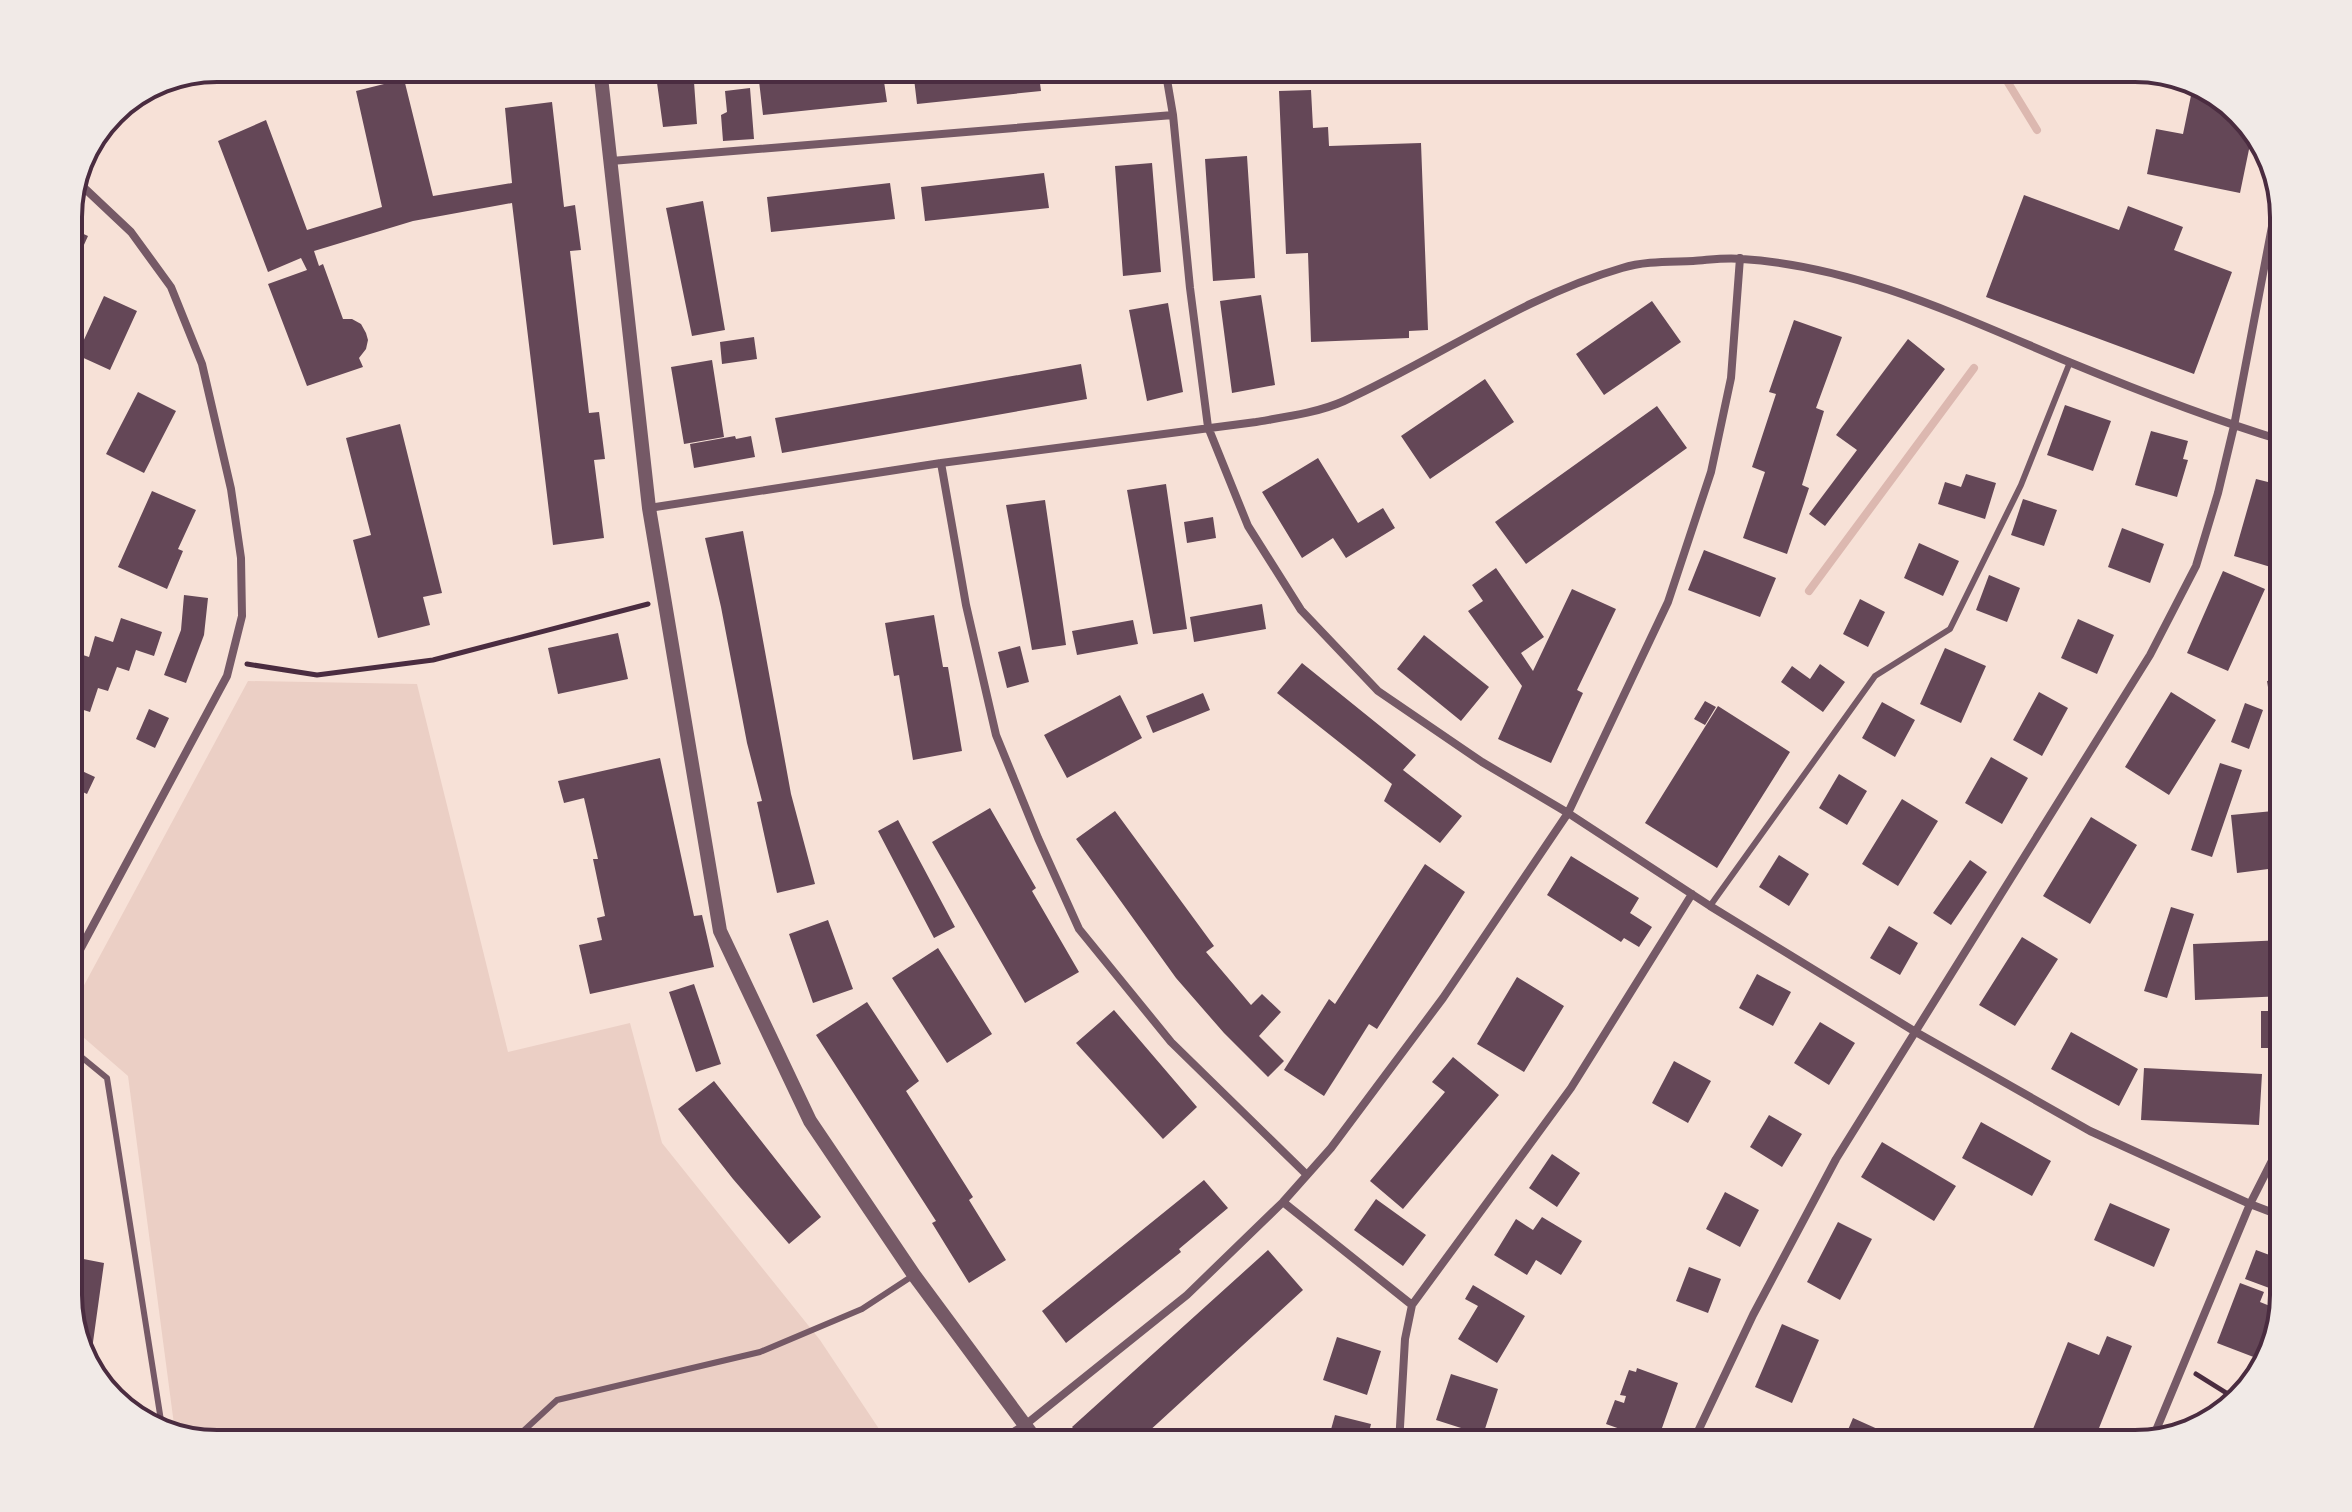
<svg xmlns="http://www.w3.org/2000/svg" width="2352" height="1512" font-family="Raleway,sans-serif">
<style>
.green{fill:#ebcfc5}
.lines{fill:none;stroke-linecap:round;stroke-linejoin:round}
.stream{stroke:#dcb8b0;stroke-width:8}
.building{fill:#644757}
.path{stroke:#4a2c40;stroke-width:5}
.service{stroke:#755966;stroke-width:6}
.minor{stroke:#755966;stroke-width:8}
.tertiary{stroke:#755966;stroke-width:14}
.rim{fill:none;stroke:#4a2c40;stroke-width:4}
</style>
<rect width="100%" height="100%" fill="#f7e1d7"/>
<path class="green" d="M 248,681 L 417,684 L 508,1052 L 630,1023 L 662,1143 L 820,1340 L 889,1444 L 217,1444 L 175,1432 L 128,1076 L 68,1024 L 68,1015 Z"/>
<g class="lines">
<path class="stream" d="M 1999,68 L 2037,130
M 1809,591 L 1974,368"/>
</g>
<path class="building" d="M 655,68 L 693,68 L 697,124 L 663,127 Z
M 870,68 L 882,68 L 887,102 L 763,115 L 759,81 Z
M 931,68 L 1038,68 L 1041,91 L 917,104 L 913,70 Z
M 1089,68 L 1121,68 L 1121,69 L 1092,78 Z
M 404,79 L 433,196 L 512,183 L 505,108 L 552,102 L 564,207 L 575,205 L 581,250 L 570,251 L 589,413 L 599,412 L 605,459 L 594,460 L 604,538 L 553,545 L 512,203 L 413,221 L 314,251 L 319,266 L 323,264 L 343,319 L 352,319 L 361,324 L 366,333 L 368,340 L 366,349 L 359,358 L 363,367 L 307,386 L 268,284 L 307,270 L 301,258 L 268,272 L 218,141 L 266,120 L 307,230 L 382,207 L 356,91 Z
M 2193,86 L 2217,93 L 2253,130 L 2240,193 L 2147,174 L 2156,129 L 2183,134 Z
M 750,88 L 754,139 L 723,141 L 721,115 L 727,112 L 725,91 Z
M 1311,90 L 1313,128 L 1328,127 L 1329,146 L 1421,143 L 1428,330 L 1409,331 L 1409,338 L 1311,342 L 1308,253 L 1286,254 L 1279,91 Z
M 1247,156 L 1255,278 L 1213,281 L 1205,159 Z
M 1152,163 L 1161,272 L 1123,276 L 1115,166 Z
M 1044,173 L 1049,208 L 925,221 L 921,187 Z
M 890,183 L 895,219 L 771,232 L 767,197 Z
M 2024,195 L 2119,230 L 2128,206 L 2183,227 L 2174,250 L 2232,272 L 2194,374 L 1986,297 Z
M 703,201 L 725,330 L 692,336 L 666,208 Z
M 68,227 L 88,236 L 68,280 Z
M 1261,295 L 1275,385 L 1232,393 L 1220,301 Z
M 104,296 L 137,311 L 110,370 L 77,355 Z
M 1652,301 L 1681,342 L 1604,395 L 1576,354 Z
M 1168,303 L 1183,392 L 1147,401 L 1129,310 Z
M 1794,320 L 1842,337 L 1816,408 L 1824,411 L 1802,485 L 1809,488 L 1787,554 L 1743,538 L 1765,472 L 1752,467 L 1776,394 L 1769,392 Z
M 754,337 L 757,359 L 722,364 L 720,342 Z
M 1908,339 L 1945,369 L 1825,526 L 1809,514 L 1857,450 L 1836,435 Z
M 712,360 L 724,437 L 684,444 L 671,367 Z
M 1081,364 L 1087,399 L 782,453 L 775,418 Z
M 2278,367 L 2284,367 L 2284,410 L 2272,408 Z
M 1485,379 L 1514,422 L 1430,479 L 1401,436 Z
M 138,392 L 176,411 L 144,473 L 106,454 Z
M 2065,405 L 2111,421 L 2093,471 L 2047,455 Z
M 1657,406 L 1687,448 L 1526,564 L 1495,522 Z
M 400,424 L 442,593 L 423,597 L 430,625 L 378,638 L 353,540 L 371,535 L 346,438 Z
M 2151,431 L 2188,441 L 2183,459 L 2188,460 L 2177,497 L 2135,485 Z
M 735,436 L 736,439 L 751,436 L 755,457 L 694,468 L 690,444 Z
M 1318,458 L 1358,523 L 1383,508 L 1395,528 L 1346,558 L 1333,538 L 1302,558 L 1262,492 Z
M 1966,474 L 1996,483 L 1985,519 L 1938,504 L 1945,482 L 1961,487 Z
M 2256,479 L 2284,486 L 2284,571 L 2234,556 Z
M 1166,484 L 1187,629 L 1153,634 L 1127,490 Z
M 152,491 L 196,510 L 178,549 L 183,551 L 167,589 L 118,567 Z
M 2023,499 L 2057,510 L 2044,546 L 2011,535 Z
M 1045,500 L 1066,645 L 1032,650 L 1006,505 Z
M 1213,517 L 1216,538 L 1187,543 L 1184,522 Z
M 2122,528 L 2164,544 L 2150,583 L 2108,567 Z
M 743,531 L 791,794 L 815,884 L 777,893 L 757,802 L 762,801 L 747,743 L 721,607 L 705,538 Z
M 1919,543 L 1959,561 L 1943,596 L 1904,578 Z
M 1704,550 L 1776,578 L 1760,617 L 1688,590 Z
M 1496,568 L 1544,637 L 1521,653 L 1533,671 L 1572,589 L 1616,609 L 1577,690 L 1583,693 L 1551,763 L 1498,739 L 1522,686 L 1468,611 L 1483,601 L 1472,585 Z
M 2223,571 L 2265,589 L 2228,671 L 2187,653 Z
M 1989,575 L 2020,588 L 2007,622 L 1976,610 Z
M 184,595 L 208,598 L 204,635 L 186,683 L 164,675 L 181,630 Z
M 1860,599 L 1885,612 L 1868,647 L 1843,634 Z
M 1262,604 L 1266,629 L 1194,642 L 1190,617 Z
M 934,615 L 943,667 L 948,667 L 962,751 L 913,760 L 899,675 L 894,676 L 885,623 Z
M 121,618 L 162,632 L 154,656 L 136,650 L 129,671 L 117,667 L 108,691 L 98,688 L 90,712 L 68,705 L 68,677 L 77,653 L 89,657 L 95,636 L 113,642 Z
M 2078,619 L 2114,635 L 2097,674 L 2061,658 Z
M 1133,620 L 1138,644 L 1077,655 L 1072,631 Z
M 618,633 L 628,679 L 558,694 L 548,648 Z
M 1424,635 L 1489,687 L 1461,721 L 1397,669 Z
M 1020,646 L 1029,682 L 1007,688 L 998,652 Z
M 1945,648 L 1986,666 L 1961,723 L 1920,704 Z
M 1302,663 L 1416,755 L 1403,770 L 1462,816 L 1440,843 L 1384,801 L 1392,784 L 1277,693 Z
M 1820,664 L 1845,682 L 1823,712 L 1781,682 L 1792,666 L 1810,679 Z
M 2284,678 L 2284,735 L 2276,736 L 2267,681 Z
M 2039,692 L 2068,708 L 2042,756 L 2013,740 Z
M 2171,692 L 2216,720 L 2169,795 L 2125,767 Z
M 1203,693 L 1210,710 L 1153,733 L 1146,716 Z
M 1120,695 L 1142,738 L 1067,778 L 1044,735 Z
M 1705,701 L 1716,707 L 1705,725 L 1694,719 Z
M 1882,702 L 1915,720 L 1895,757 L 1862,738 Z
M 2245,703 L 2263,710 L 2249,749 L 2231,742 Z
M 1718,706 L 1790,752 L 1717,868 L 1645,823 Z
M 149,709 L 169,718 L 155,748 L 136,739 Z
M 1991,757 L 2028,778 L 2002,824 L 1965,803 Z
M 660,758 L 694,916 L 702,915 L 714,967 L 590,994 L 579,945 L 602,940 L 597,918 L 605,916 L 593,859 L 598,859 L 584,798 L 564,803 L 558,781 Z
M 2220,763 L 2242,770 L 2212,857 L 2191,850 Z
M 69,765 L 95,777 L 87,794 L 68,785 Z
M 1839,774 L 1867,791 L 1847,825 L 1819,808 Z
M 1902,799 L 1938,821 L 1898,886 L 1862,864 Z
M 990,808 L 1036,888 L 1032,891 L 1079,972 L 1025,1003 L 932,842 Z
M 2284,810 L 2284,867 L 2237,873 L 2231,815 Z
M 1115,811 L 1214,946 L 1206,952 L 1251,1005 L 1262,994 L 1281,1012 L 1259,1036 L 1284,1061 L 1268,1077 L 1224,1033 L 1176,978 L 1076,839 Z
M 2091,817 L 2137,845 L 2090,924 L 2043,896 Z
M 898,820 L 955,927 L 934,938 L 878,831 Z
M 1779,855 L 1809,874 L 1789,906 L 1759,887 Z
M 1571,856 L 1639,898 L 1630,913 L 1652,927 L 1639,947 L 1624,938 L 1621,942 L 1547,895 Z
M 1970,860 L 1987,872 L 1951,925 L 1933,913 Z
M 1425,864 L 1465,892 L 1377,1029 L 1369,1024 L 1324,1096 L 1284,1070 L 1329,999 L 1335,1004 Z
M 2171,907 L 2194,914 L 2167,998 L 2144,991 Z
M 828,920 L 853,989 L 813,1003 L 789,934 Z
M 1889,926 L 1918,943 L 1900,975 L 1870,958 Z
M 2022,937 L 2058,959 L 2015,1026 L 1979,1005 Z
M 2284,940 L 2284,996 L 2195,1000 L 2193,944 Z
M 938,948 L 992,1034 L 947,1063 L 892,978 Z
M 1757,974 L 1791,992 L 1773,1026 L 1739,1008 Z
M 1517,977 L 1564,1006 L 1524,1072 L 1477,1044 Z
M 694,984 L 721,1064 L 696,1072 L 669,992 Z
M 867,1002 L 919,1081 L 906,1091 L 973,1197 L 969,1200 L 1006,1260 L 969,1283 L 932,1223 L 936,1221 L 816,1035 Z
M 1114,1010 L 1197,1107 L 1163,1139 L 1076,1043 Z
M 2261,1011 L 2284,1011 L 2284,1048 L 2261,1048 Z
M 1820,1022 L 1855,1043 L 1829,1085 L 1794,1063 Z
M 2071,1032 L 2138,1069 L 2119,1106 L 2051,1069 Z
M 1453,1057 L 1499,1095 L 1403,1209 L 1370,1181 L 1445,1092 L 1432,1082 Z
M 1674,1061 L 1711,1081 L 1688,1123 L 1652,1103 Z
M 2144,1068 L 2262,1074 L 2259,1125 L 2141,1120 Z
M 714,1081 L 821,1217 L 789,1244 L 733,1179 L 678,1109 Z
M 68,1094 L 80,1099 L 69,1129 L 68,1129 Z
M 1769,1115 L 1802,1134 L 1782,1167 L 1750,1147 Z
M 1981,1122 L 2051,1161 L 2032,1196 L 1962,1158 Z
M 1882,1142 L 1956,1186 L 1934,1221 L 1861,1177 Z
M 1552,1154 L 1580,1173 L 1557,1207 L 1529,1188 Z
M 1204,1180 L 1228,1208 L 1179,1249 L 1181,1252 L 1066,1343 L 1042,1311 Z
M 1725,1192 L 1759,1210 L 1740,1247 L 1706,1229 Z
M 1376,1199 L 1426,1235 L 1403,1266 L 1354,1230 Z
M 2110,1203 L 2170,1229 L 2154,1267 L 2094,1240 Z
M 1542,1217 L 1582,1241 L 1561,1275 L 1536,1260 L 1527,1275 L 1494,1255 L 1516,1219 L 1533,1230 Z
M 1838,1222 L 1872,1239 L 1840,1300 L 1807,1282 Z
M 1268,1250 L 1303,1290 L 1135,1444 L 1087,1444 L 1072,1427 Z
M 2256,1250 L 2283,1260 L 2272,1289 L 2245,1279 Z
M 68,1256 L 104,1263 L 89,1371 L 68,1304 Z
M 1689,1267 L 1721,1279 L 1708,1313 L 1676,1301 Z
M 2240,1283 L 2264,1292 L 2260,1302 L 2280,1310 L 2264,1361 L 2217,1343 Z
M 1473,1285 L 1525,1316 L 1497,1363 L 1458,1339 L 1478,1306 L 1465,1299 Z
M 1782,1324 L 1819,1340 L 1792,1403 L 1755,1387 Z
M 2107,1336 L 2132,1346 L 2095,1438 L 2084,1434 L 2082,1440 L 2091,1444 L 2027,1444 L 2068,1342 L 2099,1355 Z
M 1337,1337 L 1381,1351 L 1367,1395 L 1323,1380 Z
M 1637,1368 L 1678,1383 L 1657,1442 L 1662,1444 L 1637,1444 L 1640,1436 L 1606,1424 L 1615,1400 L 1624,1403 L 1626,1396 L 1620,1395 L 1629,1370 L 1636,1372 Z
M 1451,1374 L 1498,1389 L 1483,1435 L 1436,1420 Z
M 1335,1415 L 1371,1424 L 1366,1444 L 1327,1444 Z
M 1853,1418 L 1911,1444 L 1842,1444 Z"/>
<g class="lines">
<path class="path" d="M 247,664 L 317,675 L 433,660 L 648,604
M 2196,1374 L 2236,1399"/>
<path class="service" d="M 1710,906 L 1875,676 L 1950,629 L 2021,485 L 2070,362
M 68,1046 L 107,1078 L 162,1427
M 518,1444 L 519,1435 L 557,1400 L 760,1352 L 862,1309 L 914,1275"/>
<path class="minor" d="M 1165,68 L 1173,115 L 1190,288 L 1208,427 L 1248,526 L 1301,610 L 1378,691 L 1482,762 L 1568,813 L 1710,906 L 1914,1031 L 2090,1131 L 2250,1204 L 2284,1217
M 611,161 L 1173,115
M 941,463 L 966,605 L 996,735 L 1038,838 L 1079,929 L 1171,1042 L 1306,1174
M 649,508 L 941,463 L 1256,422 C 1285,417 1317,413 1344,401 C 1437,359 1522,297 1622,268 C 1645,261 1669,262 1693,261 C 1709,260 1726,257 1742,259 C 1857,266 1964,318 2069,362 C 2139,391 2211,419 2284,441
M 68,972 L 227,676 L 242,616 L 241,558 L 231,489 L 202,364 L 171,287 L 131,232 L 79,183
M 1283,1202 L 1412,1305
M 1694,1439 L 1705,1444
M 2152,1440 L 2250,1204 L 2284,1137
M 994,1444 L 1025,1425 L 1187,1295 L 1283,1202 L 1331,1148 L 1443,998 L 1568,813 L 1668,602 L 1711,472 L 1731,378 L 1740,258
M 1399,1444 L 1405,1339 L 1412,1305 L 1571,1088 L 1692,894
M 1692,1444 L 1753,1315 L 1836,1159 L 2150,655 L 2196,566 L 2218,493 L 2234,426 L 2278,195"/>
<path class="tertiary" d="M 600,68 L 649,508 L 720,931 L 810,1121 L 914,1275 L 1039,1444"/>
</g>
<path d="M0 0H2352V1512H0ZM217 82H2135A135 135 0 0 1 2270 217V1295A135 135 0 0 1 2135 1430H217A135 135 0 0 1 82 1295V217A135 135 0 0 1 217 82Z" fill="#f1eae7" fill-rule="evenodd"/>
<path class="rim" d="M217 82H2135A135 135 0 0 1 2270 217V1295A135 135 0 0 1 2135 1430H217A135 135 0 0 1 82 1295V217A135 135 0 0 1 217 82Z"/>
</svg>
